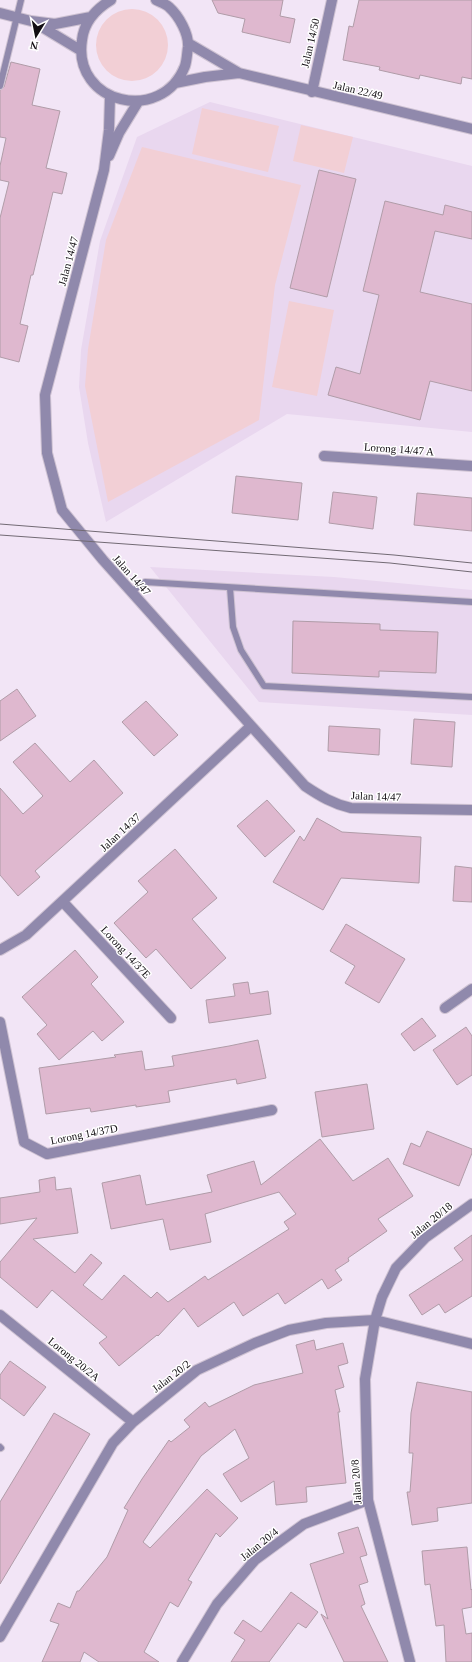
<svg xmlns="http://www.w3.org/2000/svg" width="472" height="1662" font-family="Georgia,serif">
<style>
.built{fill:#e9d7ef}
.green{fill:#f2cfd5}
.building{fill:#dfb8cf;stroke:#b09ca8}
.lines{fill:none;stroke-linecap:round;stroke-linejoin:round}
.service-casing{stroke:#cec2d2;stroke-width:8}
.minor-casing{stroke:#cec2d2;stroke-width:12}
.tertiary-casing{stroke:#cec2d2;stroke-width:12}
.service{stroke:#9089ac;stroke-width:6}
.minor{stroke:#9089ac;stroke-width:10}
.tertiary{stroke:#9089ac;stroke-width:10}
.tram{stroke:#726a74;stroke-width:1}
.labels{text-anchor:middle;stroke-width:3;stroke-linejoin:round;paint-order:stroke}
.street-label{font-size:11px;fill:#110d12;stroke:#fff}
</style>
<rect width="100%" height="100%" fill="#f2e5f6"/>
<path class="built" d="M 210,102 L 472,166 L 472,432 L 287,414 L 106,522 L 88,443 L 79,387 L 81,350 L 100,241 L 137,137 Z
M 150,567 L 334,577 L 472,590 L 472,715 L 259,702 Z"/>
<path class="green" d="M96 45a36 36 0 1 1 72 0a36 36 0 1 1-72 0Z
M 202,108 L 279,126 L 268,172 L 192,154 Z
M 301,125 L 353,137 L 344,173 L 293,161 Z
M 142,147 L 301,185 L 275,285 L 259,420 L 108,502 L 85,386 L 88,349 L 106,240 Z
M 289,301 L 334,310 L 317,396 L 272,387 Z"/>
<path class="building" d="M 212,0 L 283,0 L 280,16 L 295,19 L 290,43 L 242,32 L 245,19 L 218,13 Z
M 359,0 L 472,0 L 472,79 L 462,77 L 461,84 L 420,75 L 419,79 L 379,70 L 380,67 L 343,60 L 349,26 L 353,27 Z
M 11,62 L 40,69 L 32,105 L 60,111 L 46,168 L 67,173 L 62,194 L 53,192 L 33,275 L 31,275 L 20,324 L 28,326 L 19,362 L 0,357 L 0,218 L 9,182 L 0,180 L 0,166 L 6,138 L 0,137 L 0,90 L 4,87 Z
M 319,170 L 356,179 L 327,297 L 290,288 Z
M 385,201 L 443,215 L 445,205 L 472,212 L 472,239 L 435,231 L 420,292 L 472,304 L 472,391 L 430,381 L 420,420 L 328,395 L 336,367 L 360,374 L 379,295 L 363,291 Z
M 236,476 L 302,483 L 298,520 L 232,513 Z
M 333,492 L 377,497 L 373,529 L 329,523 Z
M 417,493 L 472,498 L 472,531 L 414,525 Z
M 293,621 L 380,624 L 380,630 L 438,632 L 436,673 L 379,671 L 379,677 L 292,673 Z
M 17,689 L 36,716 L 0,741 L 0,701 Z
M 146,701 L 178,735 L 154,756 L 122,722 Z
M 414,719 L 455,722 L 452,767 L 411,764 Z
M 329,726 L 380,729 L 379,755 L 328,751 Z
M 35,743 L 70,782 L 94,760 L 123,793 L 35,871 L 40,877 L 18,896 L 0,875 L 0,788 L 23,814 L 43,796 L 13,762 Z
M 267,800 L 295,831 L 265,857 L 237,826 Z
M 317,818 L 342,832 L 421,837 L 419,883 L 341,878 L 323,910 L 273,882 L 300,836 L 304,841 Z
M 175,849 L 217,898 L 192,919 L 226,958 L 191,989 L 156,949 L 146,958 L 114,923 L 148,892 L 138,881 Z
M 455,866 L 472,868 L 472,902 L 453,901 Z
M 346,924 L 405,959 L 379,1003 L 345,983 L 355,966 L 330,951 Z
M 75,950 L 98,977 L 91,984 L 124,1022 L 102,1041 L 93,1031 L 59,1060 L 37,1034 L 47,1025 L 22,997 Z
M 248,982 L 250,994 L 268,991 L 271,1014 L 209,1023 L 206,1000 L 235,996 L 233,984 Z
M 422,1018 L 436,1036 L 414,1051 L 401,1034 Z
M 466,1027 L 472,1036 L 472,1075 L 457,1085 L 433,1050 Z
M 258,1040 L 266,1078 L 237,1084 L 236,1079 L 168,1091 L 170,1102 L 136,1107 L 136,1105 L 91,1112 L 90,1108 L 46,1114 L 39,1068 L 116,1057 L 114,1055 L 142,1051 L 145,1070 L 174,1066 L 172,1056 L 229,1046 Z
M 367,1084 L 374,1129 L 322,1137 L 315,1092 Z
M 427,1131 L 472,1149 L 472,1153 L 459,1186 L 403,1164 L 411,1143 L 420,1147 Z
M 320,1139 L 353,1181 L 388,1158 L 413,1196 L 378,1219 L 387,1231 L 348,1258 L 349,1261 L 335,1270 L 342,1280 L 328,1289 L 322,1279 L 285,1304 L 278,1293 L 243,1316 L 234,1302 L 198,1327 L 184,1308 L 158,1336 L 157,1335 L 119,1366 L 99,1343 L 107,1337 L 52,1290 L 37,1308 L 0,1277 L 0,1262 L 37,1218 L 0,1224 L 0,1198 L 40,1192 L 39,1180 L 55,1177 L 56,1190 L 71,1188 L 78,1233 L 33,1239 L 75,1273 L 91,1254 L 102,1263 L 83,1285 L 102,1300 L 124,1275 L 151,1298 L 157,1292 L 168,1302 L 205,1276 L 208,1280 L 289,1229 L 284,1222 L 296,1214 L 279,1192 L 205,1214 L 211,1242 L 170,1250 L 163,1219 L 111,1229 L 102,1183 L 140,1175 L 146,1205 L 212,1192 L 207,1175 L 254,1161 L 261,1185 Z
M 472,1235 L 472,1296 L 445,1313 L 439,1304 L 422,1315 L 409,1295 L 463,1260 L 454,1248 Z
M 314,1340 L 316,1350 L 343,1343 L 348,1363 L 338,1366 L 344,1387 L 335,1390 L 340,1412 L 338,1412 L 346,1483 L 306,1487 L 307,1502 L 276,1505 L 274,1481 L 241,1502 L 223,1474 L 249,1458 L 235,1429 L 201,1456 L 143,1542 L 150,1548 L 207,1489 L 238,1518 L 220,1537 L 216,1533 L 188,1580 L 192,1582 L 178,1607 L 170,1602 L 144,1652 L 159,1662 L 99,1662 L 84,1652 L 80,1662 L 42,1662 L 59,1624 L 50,1621 L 58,1603 L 70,1608 L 77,1591 L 79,1591 L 107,1557 L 128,1510 L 124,1508 L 142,1479 L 169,1440 L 171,1442 L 190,1427 L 184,1420 L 205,1402 L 209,1407 L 254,1385 L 303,1373 L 296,1345 Z
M 10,1361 L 46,1387 L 24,1416 L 0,1398 L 0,1375 Z
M 417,1382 L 472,1392 L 472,1503 L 437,1508 L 438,1521 L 412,1525 L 407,1492 L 410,1492 L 413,1453 L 409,1453 L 411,1413 Z
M 54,1413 L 90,1434 L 0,1584 L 0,1502 Z
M 358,1527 L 367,1555 L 360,1557 L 368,1582 L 359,1585 L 365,1604 L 361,1606 L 388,1662 L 344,1662 L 321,1614 L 328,1619 L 310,1564 L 344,1553 L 338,1533 Z
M 467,1547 L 471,1590 L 472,1589 L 472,1607 L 462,1609 L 466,1634 L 472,1633 L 472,1662 L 446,1662 L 444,1625 L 436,1626 L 430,1584 L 425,1585 L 422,1551 Z
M 291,1592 L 318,1612 L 306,1628 L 298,1623 L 269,1662 L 231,1662 L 245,1640 L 234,1633 L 243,1620 L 261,1632 Z"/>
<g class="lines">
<g class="service-casing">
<path id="service" d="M 0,86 L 21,0
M 230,588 L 233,627 L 241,650 L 264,686 L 472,697
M 131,592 L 145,582 L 472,602
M 0,1447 L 1,1448"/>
</g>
<g class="minor-casing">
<path id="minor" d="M 312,92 L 332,0
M 324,456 L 472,466
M 63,902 L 171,1018
M 445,1008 L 472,989
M 0,1022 L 24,1142 L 47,1154 L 272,1110
M 0,1315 L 133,1422
M 0,1637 L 113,1443 L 133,1422 L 197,1370 L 255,1343 L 289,1330 L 326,1323 L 375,1320 L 472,1344
M 182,1662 L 217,1604 L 255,1560 L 304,1524 L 368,1500
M 410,1662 L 368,1500 L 365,1379 L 375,1320 L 382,1297 L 396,1268 L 425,1238 L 472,1204"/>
</g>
<g class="tertiary-casing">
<path id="tertiary" d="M 111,0 C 96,9 84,22 82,40 C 72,104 162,125 185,66 C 187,60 187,53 188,47 C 189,34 179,16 169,7 C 166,4 160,2 156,0
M 0,13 L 31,21 L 55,24 L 91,17
M 37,24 L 80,50
M 188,43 L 239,73 L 472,129
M 175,83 L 205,77 L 239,73
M 110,96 L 109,130 L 104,170 L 45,395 L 47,453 L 62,510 L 103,560 L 305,786 C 320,796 333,804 351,808 L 472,810
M 109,156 L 119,133 L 138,102
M 0,950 L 26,935 L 251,726"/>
</g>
<use href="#service" class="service"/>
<use href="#minor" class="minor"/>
<use href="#tertiary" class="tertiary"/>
<path class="tram" d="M 0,524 L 394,555 L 472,563
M 0,535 L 390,563 L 472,572"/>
</g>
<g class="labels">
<g class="street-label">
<text transform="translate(310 43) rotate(-77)" y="4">Jalan 14/50</text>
<text transform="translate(358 90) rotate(13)" y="4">Jalan 22/49</text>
<text transform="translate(68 261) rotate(-75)" y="4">Jalan 14/47</text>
<text transform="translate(399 449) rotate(4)" y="4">Lorong 14/47 A</text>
<text transform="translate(132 575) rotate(48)" y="4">Jalan 14/47</text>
<text transform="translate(376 796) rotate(2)" y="4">Jalan 14/47</text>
<text transform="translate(120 832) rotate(-43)" y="4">Jalan 14/37</text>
<text transform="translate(126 952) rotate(47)" y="4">Lorong 14/37E</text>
<text transform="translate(84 1134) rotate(-11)" y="4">Lorong 14/37D</text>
<text transform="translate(431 1220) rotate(-39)" y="4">Jalan 20/18</text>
<text transform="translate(74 1359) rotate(39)" y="4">Lorong 20/2A</text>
<text transform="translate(171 1376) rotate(-38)" y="4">Jalan 20/2</text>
<text transform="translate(356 1482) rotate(-94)" y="4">Jalan 20/8</text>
<text transform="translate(259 1544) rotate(-39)" y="4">Jalan 20/4</text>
</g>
</g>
<g transform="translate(36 36) rotate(190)" stroke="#ffffff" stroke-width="3" paint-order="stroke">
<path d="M0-3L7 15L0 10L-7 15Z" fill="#110d12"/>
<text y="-6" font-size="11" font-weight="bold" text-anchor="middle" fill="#110d12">N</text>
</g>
</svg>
